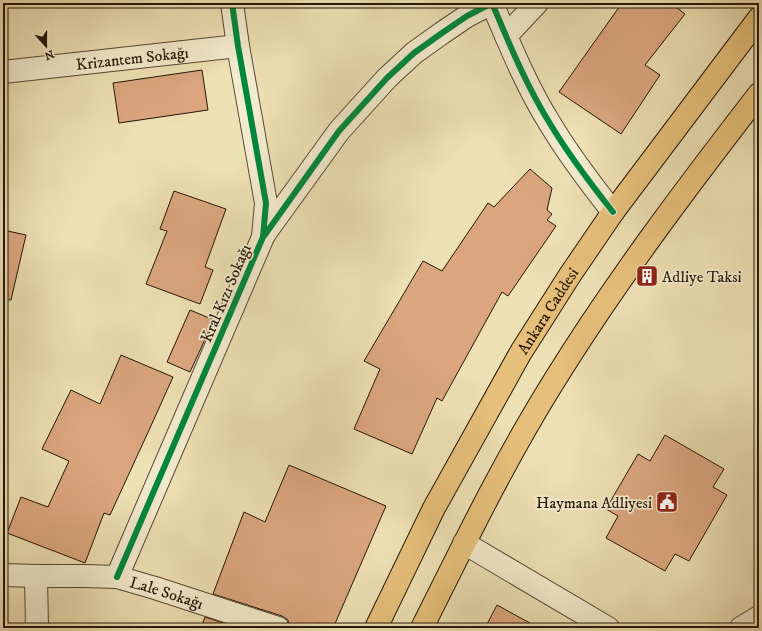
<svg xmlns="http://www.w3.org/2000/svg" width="762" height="631" font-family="'IM FELL DW Pica',serif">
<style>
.building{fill:#dba67e;stroke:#241607}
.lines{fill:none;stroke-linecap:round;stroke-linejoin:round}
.street-casing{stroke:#564832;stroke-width:24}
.primary-casing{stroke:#241607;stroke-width:24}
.street{stroke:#f3ebce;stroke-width:22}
.primary{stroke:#e6c07a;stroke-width:22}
.cycleway-casing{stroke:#f3ebce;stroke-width:8}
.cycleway{stroke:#00873e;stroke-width:6}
.labels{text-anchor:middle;stroke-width:3.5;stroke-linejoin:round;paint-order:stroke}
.street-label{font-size:16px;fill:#241607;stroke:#f3ebce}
.poi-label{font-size:16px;fill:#241607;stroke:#f3ebce;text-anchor:start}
</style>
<rect width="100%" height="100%" fill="#ede0b4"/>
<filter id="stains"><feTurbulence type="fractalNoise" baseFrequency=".005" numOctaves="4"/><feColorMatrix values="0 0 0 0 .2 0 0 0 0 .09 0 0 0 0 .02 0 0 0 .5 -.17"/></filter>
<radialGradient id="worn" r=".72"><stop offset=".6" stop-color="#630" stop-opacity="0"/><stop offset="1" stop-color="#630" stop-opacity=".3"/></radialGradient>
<path class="building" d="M 622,3 L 671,3 L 685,14 L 645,65 L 660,75 L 621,134 L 559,92 Z
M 202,70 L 208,110 L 119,123 L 113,83 Z
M 530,169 L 552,188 L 547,210 L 552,214 L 547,220 L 556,226 L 508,296 L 502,292 L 442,401 L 437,398 L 412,454 L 354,429 L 380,369 L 364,361 L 423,261 L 442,271 L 488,203 L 494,207 Z
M 174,191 L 226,209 L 205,267 L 213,270 L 200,304 L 146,284 L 167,231 L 160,229 Z
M 3,230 L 26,235 L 11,300 L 3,299 Z
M 190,310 L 214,320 L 190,372 L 167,362 Z
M 121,355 L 173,377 L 150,428 L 110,515 L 104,513 L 85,563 L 7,533 L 21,497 L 48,507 L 69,461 L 42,449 L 71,390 L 100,404 Z
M 665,435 L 724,469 L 713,487 L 727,495 L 689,561 L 675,554 L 665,571 L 606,538 L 618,516 L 606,509 L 638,454 L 650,461 Z
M 289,465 L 386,506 L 334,626 L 318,623 L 318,628 L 290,628 L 288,620 L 282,616 L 213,594 L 244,512 L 265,522 Z
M 497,605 L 539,628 L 485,628 Z
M 205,617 L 238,628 L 201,628 Z"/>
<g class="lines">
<g class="street-casing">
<g id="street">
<path d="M 492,3 C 509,43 526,85 549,122 C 568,154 590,183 613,212"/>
<path d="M 506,36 L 537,3"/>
<path id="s1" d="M 3,72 L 238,46"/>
<path d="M 263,236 L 339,131 L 387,78 L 414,53 L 442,33 L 467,16 L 492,3"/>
<path d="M 464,543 L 608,628"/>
<path id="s2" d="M 3,575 L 36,576 L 85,576 L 117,577 L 155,588 L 278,628"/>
<path d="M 36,576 L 37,628"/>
<path d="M 117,577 L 263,237 L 266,203 L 238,46 L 232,3"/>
<path d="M 741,628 L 759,617"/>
</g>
</g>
<g class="primary-casing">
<g id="primary">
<path id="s3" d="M 376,628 L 434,508 L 521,352 L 570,275 L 613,212 L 759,18"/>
<path d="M 422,628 C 464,544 504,461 554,381 C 616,281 687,187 759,94"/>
</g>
</g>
<use href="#street" class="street"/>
<use href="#primary" class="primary"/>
<g class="cycleway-casing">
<path id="cycleway" d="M 492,3 C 509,43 526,85 549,122 C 568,154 590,183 613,212
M 264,236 L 339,131 L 387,78 L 414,53 L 442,33 L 467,16 L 492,3
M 117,577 L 263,237 L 266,203 L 238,46 L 232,3"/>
</g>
<use href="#cycleway" class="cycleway"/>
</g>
<defs>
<g id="building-square" transform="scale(1.15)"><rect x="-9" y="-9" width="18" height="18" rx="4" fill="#8f2418" stroke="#f3ebce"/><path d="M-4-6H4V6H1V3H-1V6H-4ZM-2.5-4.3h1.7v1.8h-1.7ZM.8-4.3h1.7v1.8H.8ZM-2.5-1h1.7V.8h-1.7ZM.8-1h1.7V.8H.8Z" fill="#fff"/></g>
<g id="civic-square" transform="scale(1.15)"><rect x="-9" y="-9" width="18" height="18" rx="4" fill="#8f2418" stroke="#f3ebce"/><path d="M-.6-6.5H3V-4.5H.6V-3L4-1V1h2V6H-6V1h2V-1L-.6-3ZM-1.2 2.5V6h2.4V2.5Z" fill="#fff"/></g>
</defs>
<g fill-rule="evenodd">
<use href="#building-square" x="647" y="276"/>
<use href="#civic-square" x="667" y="502"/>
</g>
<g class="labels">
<g class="street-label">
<text dy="6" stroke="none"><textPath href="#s1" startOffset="130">Krizantem Sokağı</textPath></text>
<text transform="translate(225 293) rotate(-67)" y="6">Kral Kızı Sokağı</text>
<text dy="6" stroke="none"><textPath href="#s3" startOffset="361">Ankara Caddesi</textPath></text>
<text dy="6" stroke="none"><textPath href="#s2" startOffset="166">Lale Sokağı</textPath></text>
</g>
<g class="poi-label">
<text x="662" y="282">Adliye Taksi</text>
<text x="652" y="508" text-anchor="end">Haymana Adliyesi</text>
</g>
</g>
<rect width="762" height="631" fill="none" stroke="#ede0b4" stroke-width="16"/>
<rect x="4" y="4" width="754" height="623" fill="none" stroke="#241607" stroke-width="2"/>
<rect x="8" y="8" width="746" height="615" fill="none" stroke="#241607"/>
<g transform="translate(46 46) rotate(159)" stroke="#f3ebce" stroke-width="3" paint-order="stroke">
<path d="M0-3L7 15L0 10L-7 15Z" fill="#241607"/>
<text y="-6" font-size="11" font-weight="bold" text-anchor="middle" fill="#241607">N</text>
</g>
<rect width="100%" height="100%" filter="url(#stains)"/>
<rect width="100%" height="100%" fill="url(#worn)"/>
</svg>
